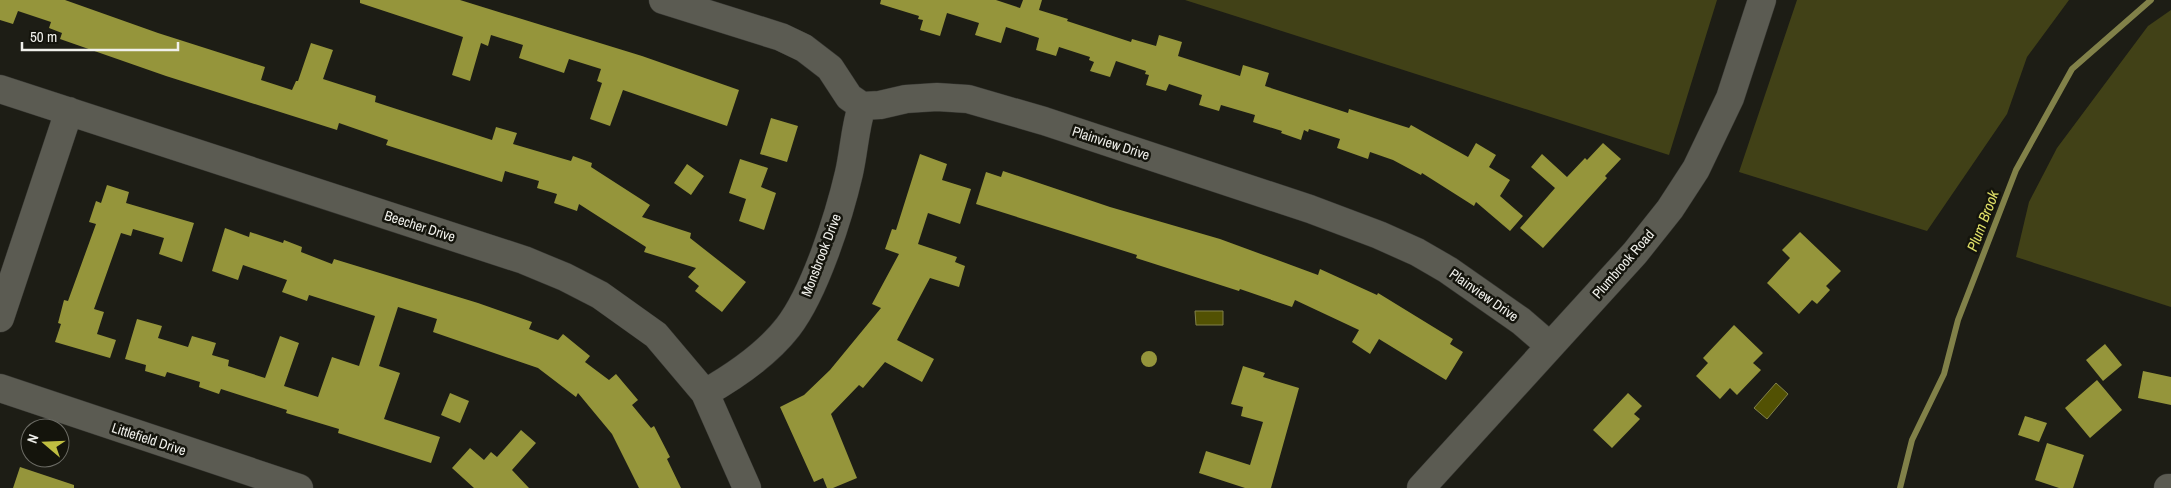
<svg xmlns="http://www.w3.org/2000/svg" width="2171" height="488" font-family="'Archivo Narrow',sans-serif">
<style>
.green{fill:#414117}
.water{fill:#525103;stroke:#818149}
.lines{fill:none;stroke-linecap:round;stroke-linejoin:round}
.stream{stroke:#818149;stroke-width:6}
.building{fill:#95953b}
.minor-casing{stroke:#363631;stroke-width:29}
.minor{stroke:#5b5b52;stroke-width:28}
.labels{text-anchor:middle;stroke-width:5;stroke-linejoin:round;paint-order:stroke}
.street-label{font-size:14px;fill:#f0f0eb;stroke:#14140c}
.water-label{font-size:15px;font-style:italic;fill:#e0e068;stroke:#14140c}
</style>
<rect width="100%" height="100%" fill="#1d1d15"/>
<path class="green" d="M 1185,0 L 1717,0 L 1669,155 Z
M 1797,0 L 2069,0 L 2027,57 L 2007,114 L 1927,231 L 1739,172 Z
M 2171,10 L 2171,307 L 2016,257 L 2029,202 L 2057,148 L 2148,26 Z"/>
<path class="water" d="M 1195,311 L 1223,311 L 1223,325 L 1196,325 Z
M 1776,383 L 1788,394 L 1767,419 L 1754,408 Z"/>
<g class="lines">
<path class="stream" d="M 1900,488 L 1912,440 L 1944,374 L 1958,320 L 2016,170 L 2072,69 L 2151,0"/>
</g>
<path class="building" d="M 0,0 L 65,0 L 158,33 L 265,67 L 261,80 L 292,90 L 296,81 L 298,81 L 311,43 L 333,50 L 323,79 L 376,96 L 375,102 L 492,140 L 496,127 L 517,133 L 513,144 L 571,161 L 573,156 L 592,163 L 591,167 L 650,205 L 642,217 L 691,233 L 690,238 L 746,282 L 722,312 L 695,291 L 699,286 L 688,277 L 696,268 L 644,252 L 646,247 L 579,204 L 577,211 L 554,203 L 557,194 L 537,188 L 539,181 L 505,171 L 502,182 L 386,145 L 388,140 L 339,123 L 337,130 L 166,76 L 60,39 L 62,33 L 49,28 L 51,22 L 18,11 L 13,24 L 0,20 Z
M 360,0 L 460,0 L 642,56 L 739,90 L 727,126 L 623,90 L 610,126 L 590,119 L 602,83 L 597,81 L 601,69 L 569,59 L 564,73 L 519,58 L 523,45 L 491,35 L 488,46 L 481,43 L 470,81 L 452,75 L 463,37 L 360,3 Z
M 881,0 L 996,0 L 1020,8 L 1023,0 L 1042,0 L 1039,10 L 1068,19 L 1067,21 L 1131,42 L 1132,39 L 1156,46 L 1159,35 L 1182,42 L 1178,56 L 1240,76 L 1243,65 L 1269,73 L 1265,86 L 1348,113 L 1349,109 L 1409,128 L 1411,125 L 1468,157 L 1476,143 L 1496,155 L 1489,167 L 1510,180 L 1500,196 L 1523,216 L 1510,231 L 1476,202 L 1474,206 L 1422,173 L 1421,175 L 1393,160 L 1370,152 L 1368,159 L 1337,148 L 1340,139 L 1309,129 L 1308,132 L 1304,130 L 1301,140 L 1281,133 L 1282,131 L 1253,122 L 1255,115 L 1221,105 L 1219,111 L 1199,105 L 1202,95 L 1169,84 L 1166,91 L 1146,85 L 1149,75 L 1145,74 L 1146,71 L 1116,61 L 1110,77 L 1090,71 L 1094,62 L 1089,60 L 1090,57 L 1059,47 L 1056,56 L 1036,50 L 1039,38 L 1006,27 L 1001,43 L 975,35 L 979,23 L 947,13 L 940,36 L 920,30 L 923,20 L 918,19 L 919,16 L 880,4 Z
M 771,118 L 798,126 L 787,162 L 760,154 Z
M 1603,143 L 1621,159 L 1605,176 L 1607,178 L 1543,248 L 1520,228 L 1555,188 L 1531,167 L 1542,154 L 1567,177 L 1585,158 L 1587,160 Z
M 920,154 L 947,164 L 942,180 L 971,189 L 960,224 L 928,213 L 918,244 L 957,257 L 955,262 L 965,266 L 959,287 L 930,278 L 897,340 L 934,359 L 922,382 L 885,362 L 863,388 L 859,385 L 831,414 L 857,478 L 833,488 L 827,488 L 823,478 L 814,482 L 780,407 L 804,395 L 830,370 L 881,308 L 872,304 L 899,254 L 885,249 L 892,229 L 896,230 Z
M 740,159 L 768,168 L 761,187 L 776,193 L 764,230 L 739,221 L 746,199 L 729,193 Z
M 687,164 L 704,176 L 691,195 L 674,183 Z
M 1003,171 L 1110,207 L 1220,239 L 1318,275 L 1320,269 L 1377,295 L 1378,293 L 1453,339 L 1450,344 L 1463,352 L 1446,380 L 1379,339 L 1370,354 L 1352,342 L 1359,330 L 1295,300 L 1292,307 L 1240,289 L 1239,291 L 1136,258 L 1137,255 L 976,204 L 986,172 L 1001,177 Z
M 107,185 L 129,192 L 126,203 L 194,223 L 182,262 L 159,254 L 164,238 L 133,229 L 131,236 L 121,233 L 94,309 L 104,312 L 97,334 L 116,340 L 110,358 L 55,342 L 61,324 L 58,323 L 64,300 L 68,301 L 96,224 L 89,222 L 96,201 L 101,203 Z
M 225,228 L 249,237 L 250,232 L 283,243 L 284,240 L 302,247 L 301,252 L 332,264 L 334,259 L 478,303 L 532,322 L 529,329 L 558,340 L 563,334 L 590,356 L 585,362 L 609,380 L 616,374 L 638,400 L 632,405 L 651,428 L 654,426 L 670,457 L 667,459 L 681,488 L 639,488 L 612,434 L 578,393 L 576,397 L 538,368 L 433,332 L 437,319 L 398,307 L 379,366 L 400,373 L 384,419 L 440,437 L 431,463 L 338,433 L 339,429 L 286,413 L 287,410 L 221,389 L 219,394 L 199,387 L 200,382 L 167,372 L 165,377 L 145,371 L 146,365 L 125,359 L 137,319 L 162,326 L 158,338 L 188,347 L 192,336 L 216,343 L 212,355 L 229,360 L 228,366 L 265,378 L 280,336 L 299,343 L 284,386 L 318,397 L 332,357 L 359,366 L 375,316 L 309,295 L 307,301 L 282,292 L 287,280 L 243,265 L 238,280 L 212,271 Z
M 1800,232 L 1841,271 L 1826,286 L 1830,290 L 1817,304 L 1812,300 L 1799,314 L 1767,283 L 1790,258 L 1782,250 Z
M 1734,325 L 1763,353 L 1753,363 L 1761,370 L 1737,395 L 1730,388 L 1720,399 L 1696,376 L 1708,363 L 1703,358 Z
M 2105,344 L 2122,365 L 2103,381 L 2086,360 Z
M1141 359a8 8 0 1 1 16 0a8 8 0 1 1-16 0Z
M 1243,366 L 1265,373 L 1263,377 L 1299,388 L 1271,488 L 1245,488 L 1199,473 L 1206,451 L 1250,465 L 1263,422 L 1241,416 L 1243,407 L 1231,404 Z
M 2143,371 L 2171,377 L 2171,405 L 2138,398 Z
M 2097,380 L 2122,410 L 2090,438 L 2065,408 Z
M 450,393 L 469,401 L 460,423 L 441,415 Z
M 1628,393 L 1642,406 L 1634,414 L 1640,419 L 1612,448 L 1593,430 Z
M 2025,416 L 2047,423 L 2039,442 L 2018,435 Z
M 521,430 L 536,443 L 512,470 L 529,488 L 474,488 L 452,468 L 470,448 L 484,460 L 491,452 L 497,457 Z
M 2047,443 L 2084,455 L 2073,488 L 2059,488 L 2035,480 Z
M 20,467 L 74,485 L 74,488 L 13,488 Z"/>
<g class="lines">
<g class="minor-casing">
<path id="minor" d="M 663,0 L 781,37 L 804,48 L 830,68 L 849,97 L 862,106 L 880,105 L 906,99 L 937,97 L 968,99 L 1044,121 L 1310,209 L 1379,235 L 1417,252 L 1448,270 L 1521,321 L 1550,346
M 0,89 L 524,260 L 565,277 L 600,295 L 656,335 L 705,393 L 747,488
M 0,318 L 69,111
M 0,388 L 299,488
M 705,393 C 735,376 767,354 788,327 C 815,292 839,216 849,173 C 854,151 855,127 862,106
M 1421,488 L 1635,253 L 1670,209 L 1696,169 L 1730,98 L 1762,0
M 2168,488 L 2171,488"/>
</g>
<use href="#minor" class="minor"/>
</g>
<g class="labels">
<g class="street-label">
<text transform="translate(1111 143) rotate(18)" y="5">Plainview Drive</text>
<text transform="translate(420 226) rotate(18)" y="5">Beecher Drive</text>
<text transform="translate(821 255) rotate(-69)" y="5">Monsbrook Drive</text>
<text transform="translate(1623 264) rotate(-49)" y="5">Plumbrook Road</text>
<text transform="translate(1484 295) rotate(35)" y="5">Plainview Drive</text>
<text transform="translate(149 439) rotate(18)" y="5">Littlefield Drive</text>
</g>
<g class="water-label">
<text transform="translate(1983 221) rotate(-69)" y="5">Plum Brook</text>
</g>
</g>
<g transform="translate(45 443) rotate(289)"><circle r="24" fill="#14140c" stroke="#6c6c65"/>
<path d="M0-4L9 19L0 12L-9 19Z" fill="#bfbe41"/>
<text y="-8" font-size="14" font-weight="bold" text-anchor="middle" fill="#f0f0eb">N</text>
</g>
<path d="M22 42v8h156v-8" fill="none" stroke="#f0f0eb" stroke-width="2.5"/>
<text x="30" y="42" font-size="15" fill="#f0f0eb" stroke="#14140c" stroke-width="4" paint-order="stroke">50 m</text>
</svg>
